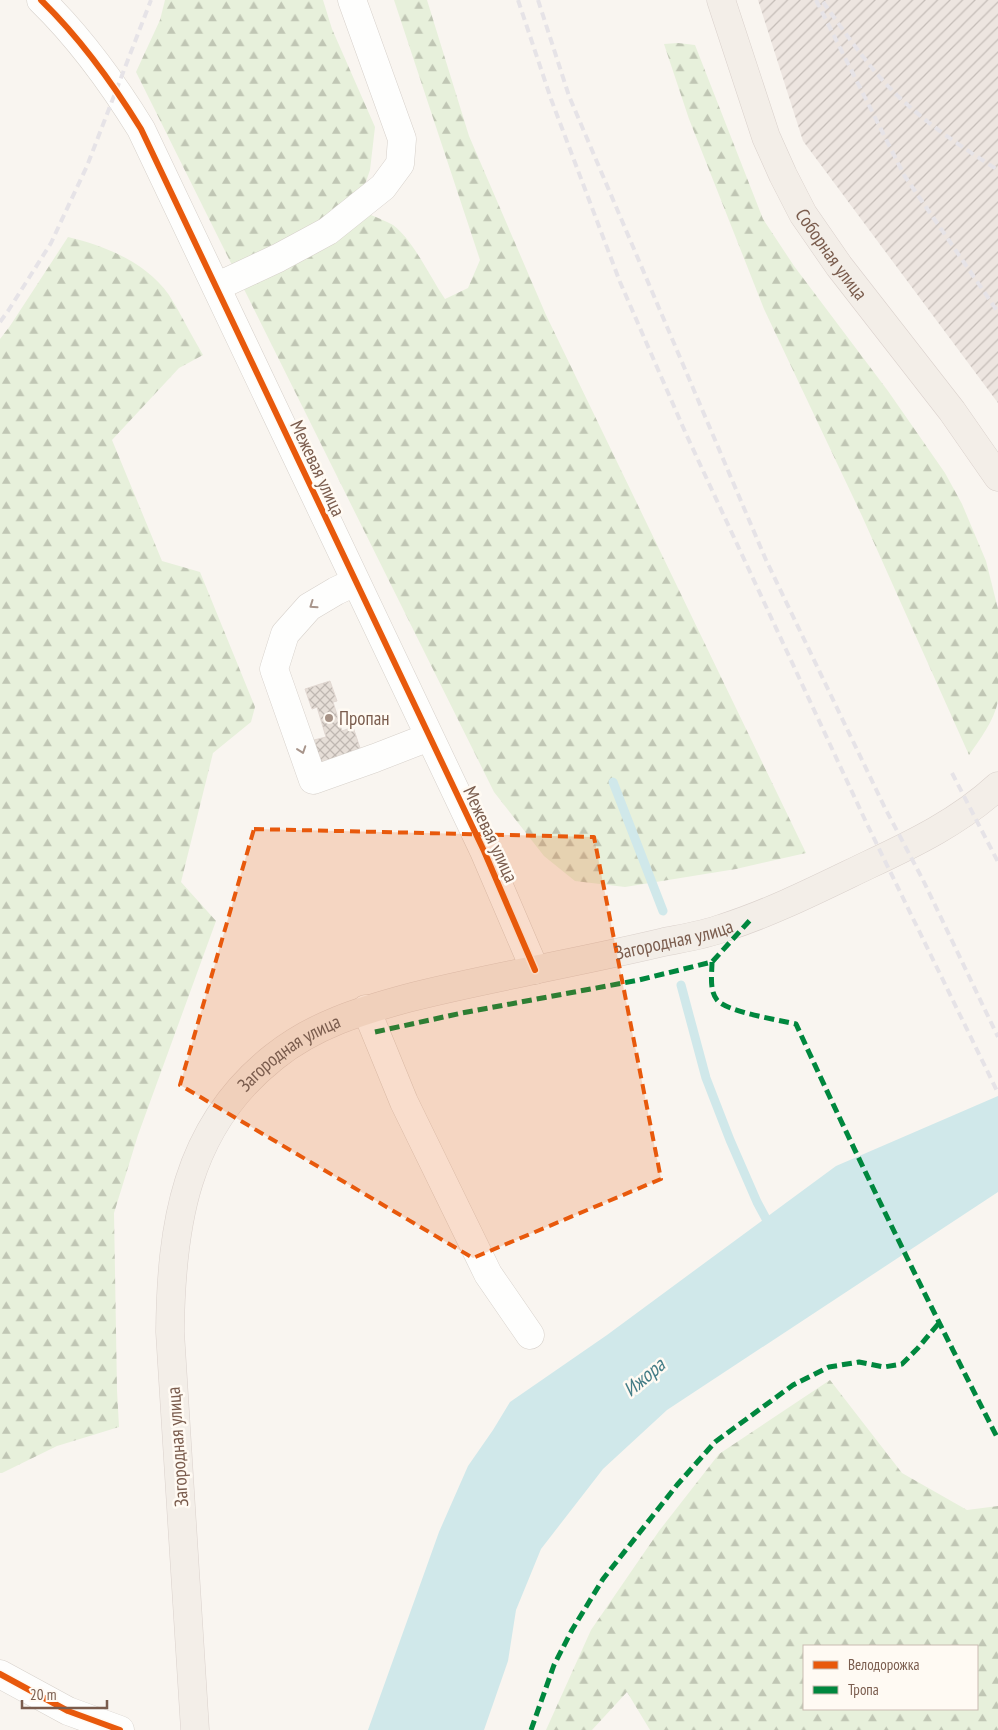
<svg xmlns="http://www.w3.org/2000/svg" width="998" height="1730" font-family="'PT Sans Narrow',sans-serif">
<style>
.industrial{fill:url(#industrial-furrows)}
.forest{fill:url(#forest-firs);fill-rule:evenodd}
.water{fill:#d0e8ea}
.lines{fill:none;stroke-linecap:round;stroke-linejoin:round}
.stream{stroke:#d0e8ea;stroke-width:9}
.building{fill:url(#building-cross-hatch);stroke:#e2d8d2}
.minor-casing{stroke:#d7d1cb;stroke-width:29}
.major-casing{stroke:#dad1cc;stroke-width:29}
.minor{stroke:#fefefd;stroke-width:28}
.major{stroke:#f3eee8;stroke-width:28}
.rail{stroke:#e6e3e7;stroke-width:4;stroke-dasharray:8 5;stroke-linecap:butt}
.quiet{stroke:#00873e;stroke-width:5;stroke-dasharray:10 5;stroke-linecap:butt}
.cycleway-casing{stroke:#fffaf3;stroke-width:9}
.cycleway{stroke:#e8590c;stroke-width:6}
.oneway{stroke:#a8958b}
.marked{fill:#e8590c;fill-opacity:0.2;stroke:#e8590c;stroke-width:4;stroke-dasharray:10 6;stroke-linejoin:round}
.poi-dot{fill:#a69286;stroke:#fffaf3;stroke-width:2}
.labels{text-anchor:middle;stroke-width:5;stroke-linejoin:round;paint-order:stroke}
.street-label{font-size:19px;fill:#7a5c4d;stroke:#fffaf3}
.poi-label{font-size:19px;fill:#7a5c4d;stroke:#fffaf3;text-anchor:start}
.water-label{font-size:20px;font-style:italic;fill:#437c86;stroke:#fffaf3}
</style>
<defs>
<pattern id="industrial-furrows" width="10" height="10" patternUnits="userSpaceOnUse" patternTransform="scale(1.25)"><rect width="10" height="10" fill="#ede5e0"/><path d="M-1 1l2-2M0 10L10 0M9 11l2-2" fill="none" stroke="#c5bdb8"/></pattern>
<pattern id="forest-firs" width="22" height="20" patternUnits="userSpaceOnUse" patternTransform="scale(1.25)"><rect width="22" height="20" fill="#e7f0db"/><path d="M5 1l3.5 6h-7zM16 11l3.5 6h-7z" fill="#c0c6b4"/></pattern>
<pattern id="building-cross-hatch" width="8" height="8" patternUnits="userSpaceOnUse" patternTransform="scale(1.25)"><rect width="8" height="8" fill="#e6ded7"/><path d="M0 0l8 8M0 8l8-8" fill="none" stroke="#bfb7b1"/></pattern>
</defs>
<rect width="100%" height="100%" fill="#f9f5f0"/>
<path class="industrial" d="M 758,0 L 998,0 L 998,403 L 803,141 Z"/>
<path class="forest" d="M 165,0 L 323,0 L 332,29 L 375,127 L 370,170 L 362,193 L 371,215 C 378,218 386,221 393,225 C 413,240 430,277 445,299 L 468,288 L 480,260 L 394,0 L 427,0 L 469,136 L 546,315 L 806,853 L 736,869 L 625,887 L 575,881 L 544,856 L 494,792 L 136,72 L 160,20 Z
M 678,43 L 695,45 L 763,219 L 794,266 L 888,391 L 945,473 L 962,504 L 986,561 L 998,609 L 998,701 C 994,721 980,739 969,755 L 862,516 L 764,309 L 689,119 L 664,44 Z
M 68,237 C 105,246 146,262 169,295 C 181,314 191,335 203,355 L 179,368 L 112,440 L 162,561 L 200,572 L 255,707 L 251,722 L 213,753 L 181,882 L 216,921 L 138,1135 L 114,1213 L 117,1390 L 119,1427 L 57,1446 L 2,1473 L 0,1473 L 0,339 L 10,326 Z
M 830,1380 L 902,1473 L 967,1510 L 998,1506 L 998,1730 L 650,1730 L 627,1692 L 592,1730 L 546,1730 L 591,1630 L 659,1531 L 719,1454 ZM 804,1646 L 977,1646 L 977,1709 L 804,1709 Z"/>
<path class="water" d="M 998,1096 L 998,1192 L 667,1410 L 603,1469 L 541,1549 L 516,1610 L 508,1661 L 484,1730 L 368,1730 L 439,1532 L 468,1466 L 493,1430 L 510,1402 L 607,1335 L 836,1166 Z"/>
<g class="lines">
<path class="stream" d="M 613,782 L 663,911
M 681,985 L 706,1078 L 730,1140 L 757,1202 L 771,1228"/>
</g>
<path class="building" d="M 330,681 L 337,701 L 333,702 L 342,731 L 353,727 L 362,754 L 322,767 L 314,740 L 326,737 L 317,707 L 312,709 L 305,689 Z"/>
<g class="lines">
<g class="minor-casing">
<path id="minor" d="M 41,0 C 81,39 112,82 141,129 L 484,851 L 535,970
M 216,287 L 278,258 L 328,231 L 383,187 L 400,164 L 402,139 L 352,0
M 355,582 L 336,591 L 309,607 L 285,634 L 274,669 L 313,780 L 375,758 L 429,737
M 366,1009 L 404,1102 L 488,1274 L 530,1335
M 0,1674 L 68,1711 L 120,1730"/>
</g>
<g class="major-casing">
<g id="major">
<path id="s1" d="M 721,0 L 766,137 L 783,175 L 803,214 L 839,266 L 952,411 L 998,477"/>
<path id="s2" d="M 195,1730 L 170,1332 C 171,1227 185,1127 274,1057 C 314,1025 360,1011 408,998 C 447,988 486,980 525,972 C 572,962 618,953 664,942 C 684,938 704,935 723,928 C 773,912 820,888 868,865 C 915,843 960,821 998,786"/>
</g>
</g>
<use href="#minor" class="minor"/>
<use href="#major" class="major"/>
<path class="rail" d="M 518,0 L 551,99 L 620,282 L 686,434 L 866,822 L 998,1093
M 538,0 L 569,96 L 766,560 L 885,808 L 923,880 L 998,1037
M 816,0 L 904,175 L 998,312
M 823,2 C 847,35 870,70 900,98 C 930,126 963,148 998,170
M 0,322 L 8,311 L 51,243 L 87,166 L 151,0
M 952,773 L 998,862"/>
<path class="quiet" d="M 712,962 C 712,973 709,990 717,1000 C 727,1012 779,1020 796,1024 C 860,1164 928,1302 998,1439
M 375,1032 L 462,1013 L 639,980 L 712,962 L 752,918
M 531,1730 L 554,1665 L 572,1630 L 603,1579 L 677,1485 L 715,1442 L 793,1385 L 829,1367 L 859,1362 L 884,1367 L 902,1364 L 918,1348 L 939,1323"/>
<g class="cycleway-casing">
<path id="cycleway" d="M 41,0 C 81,39 112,82 141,129 L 484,851 L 535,970
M 0,1674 L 68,1711 L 120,1730"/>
</g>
<use href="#cycleway" class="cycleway"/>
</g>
<defs><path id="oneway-chevron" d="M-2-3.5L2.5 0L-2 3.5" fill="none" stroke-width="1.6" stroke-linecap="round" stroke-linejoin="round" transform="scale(1.25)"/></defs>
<g class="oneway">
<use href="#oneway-chevron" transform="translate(313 605) rotate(145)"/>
<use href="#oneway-chevron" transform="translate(302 750) rotate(71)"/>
</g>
<path class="marked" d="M 254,829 L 594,837 L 661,1179 L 473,1258 L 180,1085 Z"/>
<circle class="poi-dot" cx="329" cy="718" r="5"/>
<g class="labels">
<g class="street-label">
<text dy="7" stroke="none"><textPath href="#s1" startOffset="279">Соборная улица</textPath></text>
<text transform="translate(318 468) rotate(65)" y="7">Межевая улица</text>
<text transform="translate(491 834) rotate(65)" y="7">Межевая улица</text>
<text dy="7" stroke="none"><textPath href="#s2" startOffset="1124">Загородная улица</textPath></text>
<text dy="7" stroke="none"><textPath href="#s2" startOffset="719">Загородная улица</textPath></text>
<text transform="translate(177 1447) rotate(-94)" y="7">Загородная улица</text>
</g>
<g class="poi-label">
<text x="339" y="725">Пропан</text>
</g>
<g class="water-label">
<text transform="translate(644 1377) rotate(-40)" y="7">Ижора</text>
</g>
</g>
<rect x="803" y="1645" width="175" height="65" fill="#fffaf3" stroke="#cabbb1"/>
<rect x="813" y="1661" width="25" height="8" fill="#e8590c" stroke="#cabbb1"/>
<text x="848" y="1670" font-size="15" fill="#7a5c4d">Велодорожка</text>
<rect x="813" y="1686" width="25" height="8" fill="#00873e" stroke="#cabbb1"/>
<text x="848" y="1695" font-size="15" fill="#7a5c4d">Тропа</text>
<path d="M22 1700v8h85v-8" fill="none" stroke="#7a5c4d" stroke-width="2.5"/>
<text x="30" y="1700" font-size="15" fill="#7a5c4d" stroke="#fffaf3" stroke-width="4" paint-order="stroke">20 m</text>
</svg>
